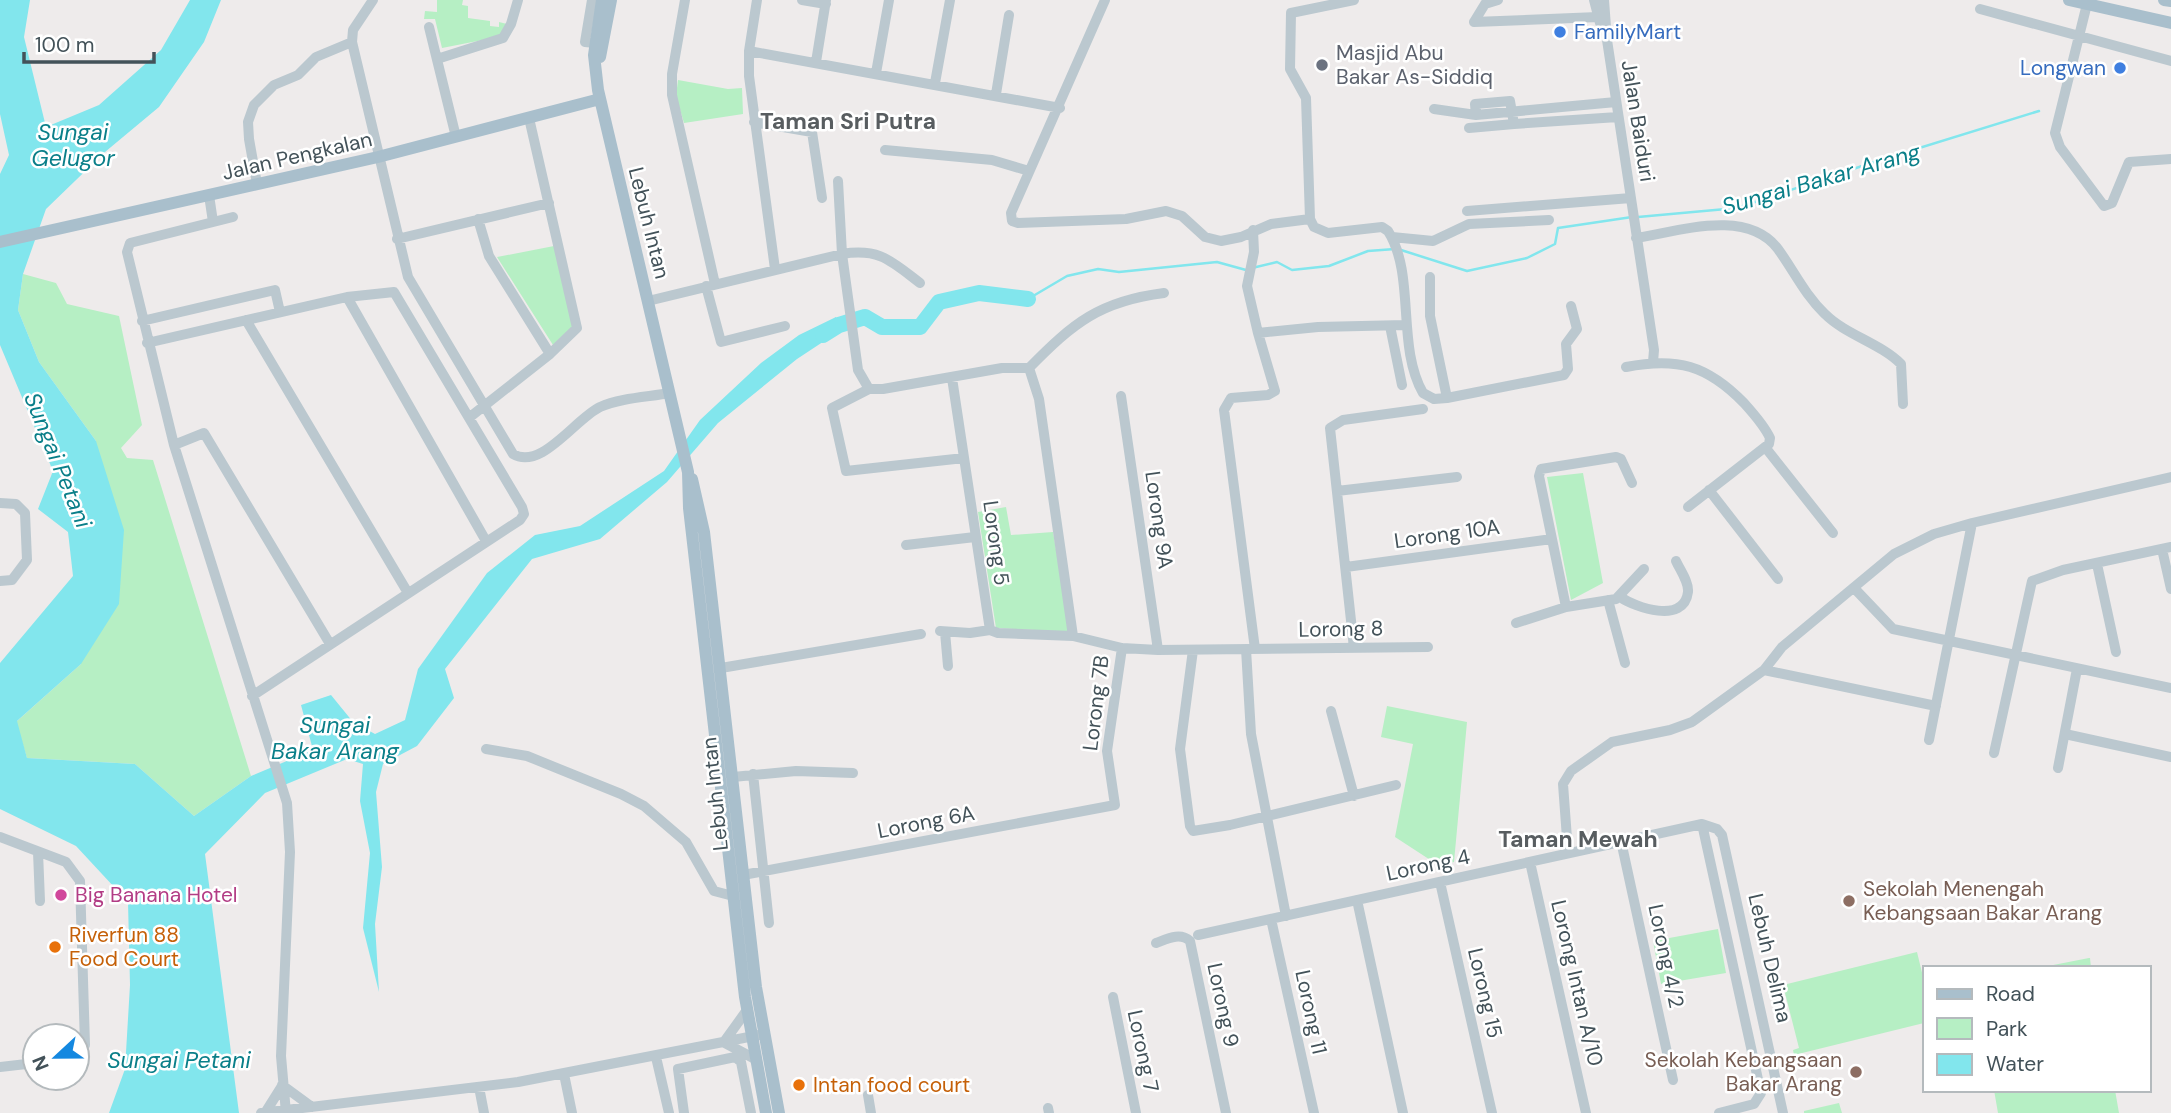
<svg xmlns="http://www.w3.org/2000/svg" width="2171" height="1113" font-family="'DM Sans',sans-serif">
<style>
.green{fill:#b6efc4}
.water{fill:#82e6ed}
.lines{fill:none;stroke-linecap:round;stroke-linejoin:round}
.stream{stroke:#82e6ed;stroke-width:2.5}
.river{stroke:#82e6ed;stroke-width:16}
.minor{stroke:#bbc8cf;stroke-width:10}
.major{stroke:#a9bfcc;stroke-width:12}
.shop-dot{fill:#3f7fe0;stroke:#fff;stroke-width:2.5}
.worship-dot{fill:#6b7280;stroke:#fff;stroke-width:2.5}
.hotel-dot{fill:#d1479c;stroke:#fff;stroke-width:2.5}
.education-dot{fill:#8d6e63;stroke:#fff;stroke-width:2.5}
.food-dot{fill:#e8710a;stroke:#fff;stroke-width:2.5}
.labels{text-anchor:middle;stroke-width:5;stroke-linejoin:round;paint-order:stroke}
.shop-label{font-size:21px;fill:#366cbe;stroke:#fff;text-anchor:start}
.worship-label{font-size:21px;fill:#5b616d;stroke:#fff;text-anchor:start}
.street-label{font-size:21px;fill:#435259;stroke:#fff}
.education-label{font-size:21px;fill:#785e54;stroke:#fff;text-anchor:start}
.hotel-label{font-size:21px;fill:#b23c85;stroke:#fff;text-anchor:start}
.food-label{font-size:21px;fill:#c56008;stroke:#fff;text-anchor:start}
.neighbourhood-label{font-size:23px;font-weight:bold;fill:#585d60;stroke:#fff}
.water-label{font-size:23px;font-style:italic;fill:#0a7f89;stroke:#fff}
</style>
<rect width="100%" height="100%" fill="#eeebeb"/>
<path class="green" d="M 437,0 L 463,0 L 462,5 L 468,6 L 468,18 L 490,21 L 490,26 L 499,27 L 499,22 L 507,24 L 498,37 L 442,48 L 435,19 L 424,19 L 425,11 L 437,12 Z
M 678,80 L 728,89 L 742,88 L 743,114 L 684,123 L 676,96 Z
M 554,246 L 573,326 L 553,345 L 497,257 Z
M 23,274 L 56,283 L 67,304 L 119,316 L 142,425 L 121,448 L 127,458 L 153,460 L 251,776 L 194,816 L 135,764 L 27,758 L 16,722 L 81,664 L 96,441 L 39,362 L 18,310 Z
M 1583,473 L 1603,583 L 1571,600 L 1547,477 Z
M 1006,507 L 1011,535 L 1053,532 L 1070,632 L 996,628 L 978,512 Z
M 1387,706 L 1467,722 L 1454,862 L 1438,865 L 1395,837 L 1413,744 L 1381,737 Z
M 1718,929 L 1726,973 L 1661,984 L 1653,941 Z
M 1917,952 L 1924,981 L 1924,1023 L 1794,1055 L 1793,1050 L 1799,1048 L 1783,985 Z
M 2090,958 L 2091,968 L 2038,968 L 2089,958 Z
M 1994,1090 L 2115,1090 L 2119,1113 L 1998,1113 Z
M 1839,1103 L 1842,1113 L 1804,1113 L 1804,1111 Z"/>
<path class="water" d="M 0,0 L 30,0 L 24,37 L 46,127 L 99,105 L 161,50 L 190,0 L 221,0 L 204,42 L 159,107 L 105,152 L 46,209 L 23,274 L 18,310 L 39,362 L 96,441 L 124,530 L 119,604 L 81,664 L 17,721 L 27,758 L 135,764 L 194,816 L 251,776 L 313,750 L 301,705 L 331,695 L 353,722 L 375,734 L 405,720 L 418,669 L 487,573 L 535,535 L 580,526 L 664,471 L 700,420 L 761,363 L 799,335 L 836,317 L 841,330 L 797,359 L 718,423 L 667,482 L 600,539 L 532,559 L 445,669 L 454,698 L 417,746 L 383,764 L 376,792 L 382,867 L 375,924 L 379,992 L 363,928 L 370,853 L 360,801 L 363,764 L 347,759 L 265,793 L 205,854 L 239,1113 L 109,1113 L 125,1069 L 130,985 L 128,902 L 76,846 L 0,809 L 0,663 L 73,576 L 68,532 L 38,509 L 53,471 L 0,345 L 0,174 L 9,155 L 0,114 Z"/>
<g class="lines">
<path class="stream" d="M 1638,217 L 1737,208 L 1874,162 L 2039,111
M 1401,250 L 1467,271 L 1527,258 L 1555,244 L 1558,228 L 1632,217
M 1252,268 L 1277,262 L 1292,270 L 1329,266 L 1368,251 L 1395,249
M 1028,299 L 1067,276 L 1098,269 L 1119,272 L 1217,262 L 1246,270"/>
<path class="river" d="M 823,335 L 839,325 L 865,317 L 882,327 L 920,327 L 939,302 L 979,293 L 1028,299"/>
<path class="minor" d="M 373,0 L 353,30 L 352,42 L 408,277 L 513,454 C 541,471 575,419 600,407 C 620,398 648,397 670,393
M 592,0 L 585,42 L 595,43
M 685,0 L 672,74 L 672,95 L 715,284
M 757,0 L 749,51 L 749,76 L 775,269
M 802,0 L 826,4
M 1105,0 L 1011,213 L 1012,221 L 1018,223 L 1126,219 L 1166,211 L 1182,216 L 1205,237 L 1221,241 L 1241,237 L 1271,224 L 1310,219
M 1354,0 L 1291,13 L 1290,69 L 1306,98 L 1310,219 L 1314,227 L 1328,233 L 1382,227 L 1388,231 C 1416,275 1396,346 1423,393 L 1434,399 L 1447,398 L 1564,375 L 1568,369 L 1566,344 L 1577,329 L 1571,306
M 1594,0 L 1600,23
M 1604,0 L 1607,40 L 1654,350 L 1653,362
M 2087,4 L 2055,133 L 2060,147 L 2104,206 L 2112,203 L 2129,162 L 2171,159
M 1980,9 L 2171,61
M 1474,22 L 1598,17
M 1474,22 L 1485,4 L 1498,0
M 429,27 L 456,137
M 749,51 L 1060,108
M 437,59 L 503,38 L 511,24 L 518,0
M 816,62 L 826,0
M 876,73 L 889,0
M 935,83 L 950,0
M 996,94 L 1009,15
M 1434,109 L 1476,115 L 1616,102
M 754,122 L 812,132 L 822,198
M 1514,124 L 1618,117
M 1469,128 L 1514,124 L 1510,101 L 1475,104 L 1476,115
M 885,150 L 992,160 L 1029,171
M 838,181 L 842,254 C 880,248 891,261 920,283
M 257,184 L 249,139 L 248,122 L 254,105 L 274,85 L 298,75 L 316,57 L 352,42
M 209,195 L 213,222
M 1467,211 L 1631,198
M 233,217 L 130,243 L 127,252 L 174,445 L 287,803 L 290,852 L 281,1056 L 286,1113
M 478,219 L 489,256 L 550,354
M 1253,230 L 1254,252 L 1247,286 L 1258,333
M 1392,237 L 1433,241 L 1469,224 L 1549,220
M 1636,238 C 1680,231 1747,208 1778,249 C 1794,271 1805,295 1825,314 C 1846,335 1880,343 1901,364 L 1903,404
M 397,239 L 549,203
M 1430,277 L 1430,316 L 1447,398
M 706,286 L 721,342 L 785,326
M 347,297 L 486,541
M 648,301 L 842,254 L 858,370 L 869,389 L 883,389 L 1002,368 L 1029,368
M 246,320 L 408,593
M 142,321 L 275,290 L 280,312
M 1390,326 L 1402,385
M 147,343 L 347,297 L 394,292 L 522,507 L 524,514 L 520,520 L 252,696
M 1626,367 C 1677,357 1707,365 1744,403 C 1753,413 1764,425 1770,438 L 1769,444 L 1688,507
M 1029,368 L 1039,399 L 1073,636
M 1029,368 C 1073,323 1100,301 1164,293
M 952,378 L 990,630 L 998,633 L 1073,636 L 1122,648 L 1158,650 L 1428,647
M 869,389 L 832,408 L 846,471 L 964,458
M 1121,396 L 1158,650
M 470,417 L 550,354 L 577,328 L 529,118
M 174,445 L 204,433 L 330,644
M 1765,447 L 1833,533
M 1709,490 L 1778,579
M 1337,491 L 1457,477
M 0,503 L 16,504 L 25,513 L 27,560 L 12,580 L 0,581
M 906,545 L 975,537
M 2162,549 L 2171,589
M 2097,564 L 2116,652
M 1346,567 L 1552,539
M 1855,589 L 1893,629 L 2171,688
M 1620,597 C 1635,607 1684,625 1688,592 C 1689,582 1680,570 1676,561
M 1608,600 L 1625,663
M 1566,607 L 1616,599 L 1644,569
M 1516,623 L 1566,607 L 1539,476 L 1541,469 L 1616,457 L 1621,459 L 1632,483
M 940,631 L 970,633 L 990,630
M 945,632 L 948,666
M 1354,648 L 1330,428 L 1343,420 L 1423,409
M 1246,649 L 1251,734 L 1286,916
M 1255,649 L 1224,410 L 1231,398 L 1268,395 L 1275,391 L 1258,333 L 1318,327 L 1405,325
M 1193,650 L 1180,749 L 1190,826 L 1193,831 L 1230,825 L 1396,785
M 721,668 L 921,634
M 1764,670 L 1936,706
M 1331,711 L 1354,796
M 2065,734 L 2171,757
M 1929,740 L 1972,523
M 486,749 L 527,756 L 621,794 L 644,806 L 686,842 L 714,891 L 733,896
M 1994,753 L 2032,581 L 2063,570 L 2171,547
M 2058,768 L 2077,669
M 753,774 L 769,923
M 733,777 L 796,771 L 853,773
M 1702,824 L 1761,1093 L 1754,1104 L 1719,1113
M 0,837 L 66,862 L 80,881 L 85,1045 L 77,1056
M 1621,841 L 1673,1080
M 38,852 L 40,901
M 1568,852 L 1563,784 L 1571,771 L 1612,742 L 1670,730 L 1692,722 L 1764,670 L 1782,647 L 1894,554 L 1934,534 L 1972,523 L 2171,477
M 1530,862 L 1586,1113
M 743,875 L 1115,805 L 1107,751 L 1122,648
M 1440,882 L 1492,1113
M 1357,900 L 1403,1113
M 1271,919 L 1314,1113
M 1198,935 L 1702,824 L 1717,829 L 1722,835 L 1783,1113
M 1156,943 C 1167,939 1180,932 1190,941 L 1226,1113
M 1113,997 L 1136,1113
M 724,1042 L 747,1010
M 725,1043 L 755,1059
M 656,1057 L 669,1113
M 0,1067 L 35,1063
M 564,1074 L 572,1113
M 282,1085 L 312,1107
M 479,1087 L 484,1113
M 868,1095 L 871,1113
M 1048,1108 L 1049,1113
M 261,1113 L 518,1082 L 759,1035
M 265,1113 L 282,1086
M 684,1113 L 678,1069 L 735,1057 L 741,1062 L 751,1113"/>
<path class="major" d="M 602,0 L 594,55 L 598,90 L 688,472 L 689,508 L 745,997 L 766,1113
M 2069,0 L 2171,23
M 2164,0 L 2171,1
M 600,57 L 611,0
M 0,242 L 378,157 L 600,99
M 692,479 L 704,532 L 756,987 L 779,1113"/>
</g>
<g class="shop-dot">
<circle cx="1560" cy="32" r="7"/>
<circle cx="2120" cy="68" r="7"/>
</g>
<circle class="worship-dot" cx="1322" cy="65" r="7"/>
<circle class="hotel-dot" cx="61" cy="895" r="7"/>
<g class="education-dot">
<circle cx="1849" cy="901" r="7"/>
<circle cx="1856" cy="1072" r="7"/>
</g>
<g class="food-dot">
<circle cx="55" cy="947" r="7"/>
<circle cx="799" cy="1085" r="7"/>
</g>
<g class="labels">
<g class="shop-label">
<text x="1574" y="39">FamilyMart</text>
<text x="2106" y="75" text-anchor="end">Longwan</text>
</g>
<g class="worship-label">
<text x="1336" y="60">Masjid Abu<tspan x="1336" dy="24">Bakar As-Siddiq</tspan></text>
</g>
<g class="street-label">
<text transform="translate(1638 121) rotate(81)" y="7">Jalan Baiduri</text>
<text transform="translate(297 156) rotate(-13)" y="7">Jalan Pengkalan</text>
<text transform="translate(649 223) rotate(76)" y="7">Lebuh Intan</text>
<text transform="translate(1159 520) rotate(82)" y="7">Lorong 9A</text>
<text transform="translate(1447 534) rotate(-8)" y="7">Lorong 10A</text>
<text transform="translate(996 543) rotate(82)" y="7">Lorong 5</text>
<text transform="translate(1341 629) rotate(-1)" y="7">Lorong 8</text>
<text transform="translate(1096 703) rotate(-83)" y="7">Lorong 7B</text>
<text transform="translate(715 794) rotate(-96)" y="7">Lebuh Intan</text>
<text transform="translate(926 822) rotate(-11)" y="7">Lorong 6A</text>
<text transform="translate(1428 865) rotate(-12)" y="7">Lorong 4</text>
<text transform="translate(1666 956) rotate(78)" y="7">Lorong 4/2</text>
<text transform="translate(1770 958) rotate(77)" y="7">Lebuh Delima</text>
<text transform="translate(1577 983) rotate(77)" y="7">Lorong Intan A/10</text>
<text transform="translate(1485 993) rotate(77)" y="7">Lorong 15</text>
<text transform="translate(1223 1005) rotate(78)" y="7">Lorong 9</text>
<text transform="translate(1311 1012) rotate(78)" y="7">Lorong 11</text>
<text transform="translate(1143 1051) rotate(78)" y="7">Lorong 7</text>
</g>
<g class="education-label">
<text x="1863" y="896">Sekolah Menengah<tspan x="1863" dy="24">Kebangsaan Bakar Arang</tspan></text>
<text x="1842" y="1067" text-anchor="end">Sekolah Kebangsaan<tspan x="1842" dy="24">Bakar Arang</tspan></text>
</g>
<g class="hotel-label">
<text x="75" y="902">Big Banana Hotel</text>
</g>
<g class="food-label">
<text x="69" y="942">Riverfun 88<tspan x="69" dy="24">Food Court</tspan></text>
<text x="813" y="1092">Intan food court</text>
</g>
<g class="neighbourhood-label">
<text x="848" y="129">Taman Sri Putra</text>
<text x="1578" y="847">Taman Mewah</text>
</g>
<g class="water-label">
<text x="73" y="140">Sungai<tspan x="73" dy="26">Gelugor</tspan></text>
<text transform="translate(1821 179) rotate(-16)" y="8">Sungai Bakar Arang</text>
<text transform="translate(58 460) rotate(68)" y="8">Sungai Petani</text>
<text x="335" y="733">Sungai<tspan x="335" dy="26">Bakar Arang</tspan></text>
<text x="179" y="1068">Sungai Petani</text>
</g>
</g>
<rect x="1923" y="966" width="228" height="126" fill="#ffffff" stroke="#b4babd" stroke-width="2"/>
<rect x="1937" y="989" width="35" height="10" fill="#a9bfcc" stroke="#b4babd" stroke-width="2"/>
<text x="1986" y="1001" font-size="21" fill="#435259">Road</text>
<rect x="1937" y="1018" width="35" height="21" fill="#b6efc4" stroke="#b4babd" stroke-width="2"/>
<text x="1986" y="1036" font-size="21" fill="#435259">Park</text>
<rect x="1937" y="1054" width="35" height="21" fill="#82e6ed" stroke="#b4babd" stroke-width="2"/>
<text x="1986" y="1071" font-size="21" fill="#435259">Water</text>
<g transform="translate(56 1057) rotate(248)"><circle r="33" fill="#ffffff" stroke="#b4babd" stroke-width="2"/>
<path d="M0-5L12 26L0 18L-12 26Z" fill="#1488e0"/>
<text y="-10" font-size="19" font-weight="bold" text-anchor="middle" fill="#435259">N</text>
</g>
<path d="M24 52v10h130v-10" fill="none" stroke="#435259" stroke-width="3.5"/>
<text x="35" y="52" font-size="21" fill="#435259" stroke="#ffffff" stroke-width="5" paint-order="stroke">100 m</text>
</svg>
